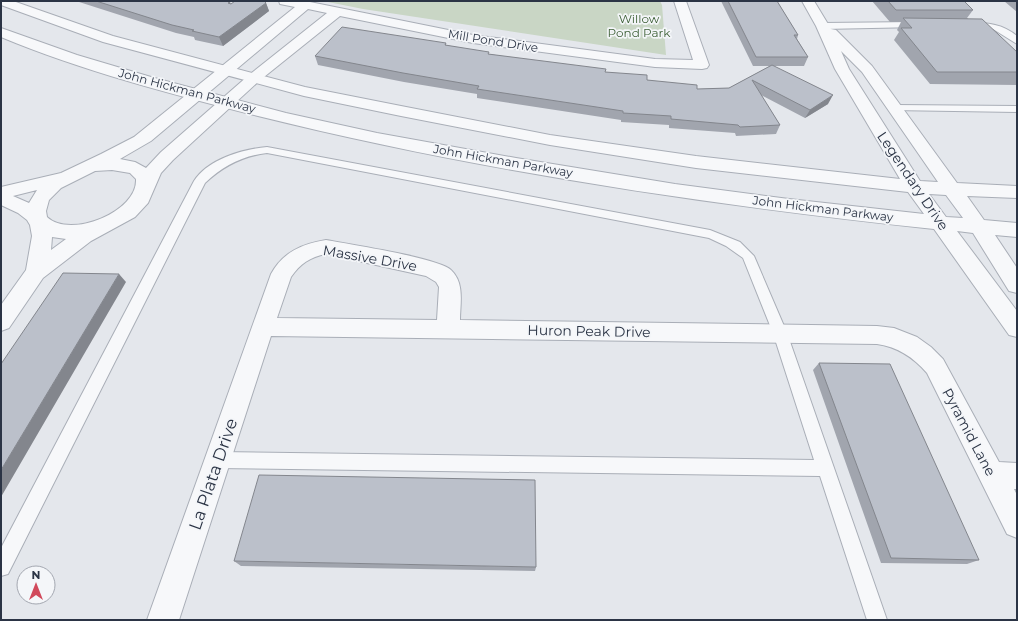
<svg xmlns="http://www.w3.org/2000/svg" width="1018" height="621" font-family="Montserrat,sans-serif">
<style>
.green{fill:#c9d6c5}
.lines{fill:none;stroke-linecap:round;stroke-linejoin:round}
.service-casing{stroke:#a9aeb7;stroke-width:2}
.minor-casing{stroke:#a9aeb7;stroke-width:2}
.tertiary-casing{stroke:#a9aeb7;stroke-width:2}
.service{fill:#f7f8fa;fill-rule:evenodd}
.minor{fill:#f7f8fa;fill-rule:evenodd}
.tertiary{fill:#f7f8fa;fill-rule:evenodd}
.wall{fill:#a1a5ae}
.shaded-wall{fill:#83868d}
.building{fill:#bbc0ca;stroke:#83868d}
.labels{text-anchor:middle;stroke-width:3.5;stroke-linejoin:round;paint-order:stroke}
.far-park-label{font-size:12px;fill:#3f6138;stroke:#f4f6f9}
.far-street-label{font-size:12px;fill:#2b3445;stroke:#f4f6f9}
.street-label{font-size:14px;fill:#2b3445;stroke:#f4f6f9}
.near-street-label{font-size:17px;fill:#2b3445;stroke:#f4f6f9}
</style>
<rect width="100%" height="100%" fill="#e4e7ec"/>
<path class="green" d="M 323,1 L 660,1 L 662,5 L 666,55 L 363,9 Z"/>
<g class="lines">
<g class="service-casing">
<path id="service" d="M 917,22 L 921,25 L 920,27 L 823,29 L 819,26 L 823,23 Z
M 970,22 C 988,23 1003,24 1017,36 L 1017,44 L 993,29 L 967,27 L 966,25 Z
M 895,105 L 1017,106 L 1017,112 L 891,110 L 890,108 Z
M 267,147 L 710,230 L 740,242 L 754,256 L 787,333 L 887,620 L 867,620 L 820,476 L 218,468 L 212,466 L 210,460 L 212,454 L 218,452 L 814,460 L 773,333 L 743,258 L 726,246 L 709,238 L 267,153 C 242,156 223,166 205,183 L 8,574 L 1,576 L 1,548 L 194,181 C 208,159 243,149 267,147 Z"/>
</g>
<g class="minor-casing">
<path id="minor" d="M 279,1 L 305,1 L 473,35 L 655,59 L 693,60 L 674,1 L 686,1 L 709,65 L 707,68 L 702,69 L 655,67 L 473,43 L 340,16 L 259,81 L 173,160 L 161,173 L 148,203 L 135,217 L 91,241 L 43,278 L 9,328 L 1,331 L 1,305 L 26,270 L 32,236 L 30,225 L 27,220 L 18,213 L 1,205 L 1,187 L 61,173 L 101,154 L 134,137 L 295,7 L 280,4 ZM 308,9 L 327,13 L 249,75 L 161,152 L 146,168 L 135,162 L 120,159 L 151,141 ZM 112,170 L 130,173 L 136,179 C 138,212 70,239 47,217 L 46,211 L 49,200 L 61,188 L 95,171 ZM 37,190 L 29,203 L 13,196 ZM 52,237 L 66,239 L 51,250 Z
M 326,240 C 348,244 439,258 451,270 C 465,283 460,304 460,320 L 877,326 L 894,328 L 917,337 L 931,347 L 943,359 L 999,462 L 1017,463 L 1017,489 L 1014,489 L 1017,495 L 1017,538 L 1007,534 L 927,373 C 913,357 898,347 877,344 L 271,336 L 179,620 L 147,620 L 271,274 C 283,252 302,244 326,240 ZM 326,254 L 426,276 L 436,282 L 439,287 L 437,320 L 277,318 L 291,277 C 300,264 310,257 326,254 Z"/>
</g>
<g class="tertiary-casing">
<path id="tertiary" d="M 1,1 L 13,1 L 113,36 L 305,87 L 401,106 L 550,135 L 696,156 L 900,179 L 835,69 L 816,26 L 802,1 L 814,1 L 831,29 L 836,30 L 872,66 L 957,183 L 1017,186 L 1017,198 L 967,196 L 984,220 L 1017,223 L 1017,237 L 995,235 L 1017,268 L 1017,293 L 1009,291 L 973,233 L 957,231 L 1017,311 L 1017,337 L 1009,335 L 934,229 C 708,205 479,171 258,116 C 171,94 83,71 1,37 L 1,28 L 77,55 L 151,77 L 286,113 L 377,133 L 516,158 L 675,184 L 789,199 L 924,214 L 908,192 L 696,168 L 550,145 L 401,116 L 304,96 L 103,42 L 1,5 ZM 841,51 L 862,72 L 938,182 L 920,181 L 849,69 ZM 929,194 L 946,195 L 963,218 L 946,217 Z"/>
</g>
<use href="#service" class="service"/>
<use href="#minor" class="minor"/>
<use href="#tertiary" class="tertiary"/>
</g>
<path class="wall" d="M 76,1 L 228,1 L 230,2 L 231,4 L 266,3 L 269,11 L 223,46 L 195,40 L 194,37 L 176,33 Z
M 721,1 L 777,1 L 798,35 L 797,39 L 808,57 L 804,66 L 773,66 L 828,104 L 805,118 L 761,95 L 780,125 L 776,134 L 736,136 L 735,133 L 669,128 L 669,125 L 621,122 L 621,120 L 477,98 L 477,94 L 404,82 L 318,65 L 315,56 L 446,43 L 446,45 L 489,54 L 605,72 L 647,80 L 697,89 L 729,88 L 770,66 L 753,66 Z
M 872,1 L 964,1 L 973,10 L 967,18 L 1017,52 L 1017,85 L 930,84 L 894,40 L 899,32 L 897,30 L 901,22 L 890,22 Z
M 1004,1 L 1017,1 L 1017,12 Z
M 819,363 L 979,560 L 967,564 L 881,563 L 813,370 Z
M 234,561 L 536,567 L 535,571 L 241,566 Z"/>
<path class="shaded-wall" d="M 266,3 L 269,11 L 223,46 L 219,37 Z
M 833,95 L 828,104 L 805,118 L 810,110 Z
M 119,274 L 126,282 L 1,497 L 1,470 Z"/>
<path class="building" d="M 96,1 L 228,1 L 230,2 L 228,3 L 231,4 L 235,1 L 264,1 L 266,3 L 219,37 L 192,31 L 194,30 L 172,25 Z
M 728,1 L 777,1 L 798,35 L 794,35 L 808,57 L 756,57 Z
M 888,1 L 964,1 L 973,10 L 896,10 Z
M 903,18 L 982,19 L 1017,52 L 1017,72 L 937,72 L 901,28 L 912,28 Z
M 342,27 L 446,43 L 445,45 L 489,52 L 488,54 L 606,69 L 605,72 L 647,75 L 647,80 L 697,85 L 697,89 L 729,88 L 772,65 L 833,95 L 810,110 L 752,80 L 780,125 L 740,127 L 738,125 L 671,119 L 671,116 L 623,113 L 623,111 L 477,89 L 479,86 L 403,73 L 315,56 Z
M 63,273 L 119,274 L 1,470 L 1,364 Z
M 819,363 L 890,364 L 979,560 L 891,558 Z
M 259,475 L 535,480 L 536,567 L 234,561 Z"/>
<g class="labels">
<g class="far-park-label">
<text x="639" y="23">Willow<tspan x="639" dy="14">Pond Park</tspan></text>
</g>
<g class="far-street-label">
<text transform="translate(493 41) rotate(9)" y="4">Mill Pond Drive</text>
<text transform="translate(187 91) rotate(15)" y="4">John Hickman Parkway</text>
<text transform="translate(503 161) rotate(10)" y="4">John Hickman Parkway</text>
<text transform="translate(823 209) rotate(7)" y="4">John Hickman Parkway</text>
</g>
<g class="street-label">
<text transform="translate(913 181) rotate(56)" y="5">Legendary Drive</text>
<text transform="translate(370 258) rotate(10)" y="5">Massive Drive</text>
<text transform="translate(589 331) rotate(1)" y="5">Huron Peak Drive</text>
<text transform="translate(969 432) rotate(62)" y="5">Pyramid Lane</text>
</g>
<g class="near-street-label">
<text transform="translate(213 474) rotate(-71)" y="6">La Plata Drive</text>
</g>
</g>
<rect width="1018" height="621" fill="none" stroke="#2b3445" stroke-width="4"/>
<g transform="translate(36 585)"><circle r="19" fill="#f4f6f9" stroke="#a4a8b1"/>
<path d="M0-3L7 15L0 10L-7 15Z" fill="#d1495b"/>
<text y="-6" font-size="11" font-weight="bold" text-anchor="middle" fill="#2b3445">N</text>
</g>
</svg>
